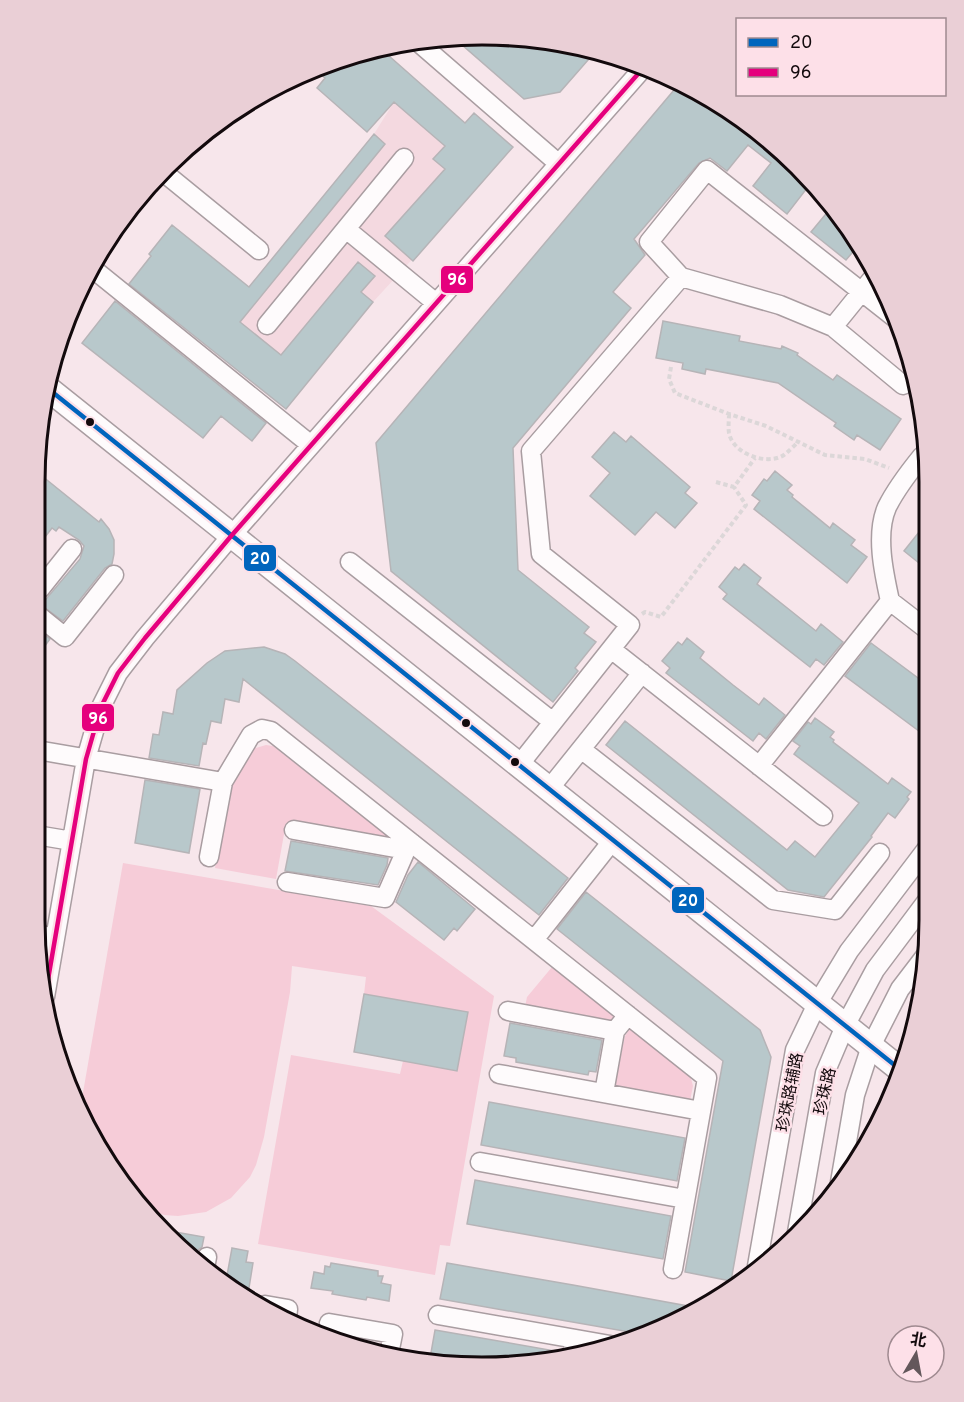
<svg xmlns="http://www.w3.org/2000/svg" width="964" height="1402" font-family="Overpass,'Noto Sans SC',sans-serif">
<style>
.built{fill:#f4d9e0}
.green{fill:#f6ccd8}
.building{fill:#b8c8cb;stroke:#b6b4b7;stroke-width:1.5}
.lines{fill:none;stroke-linecap:round;stroke-linejoin:round}
.minor-casing{stroke:#a99da1;stroke-width:21}
.major-casing{stroke:#a99da1;stroke-width:27}
.path{stroke:#dcd7d8;stroke-width:4;stroke-dasharray:4.5 3;stroke-linecap:butt}
.minor{stroke:#fefbfc;stroke-width:18}
.major{stroke:#fefbfc;stroke-width:24}
.bus-1-casing{stroke:#fde0e8;stroke-width:9}
.bus-2-casing{stroke:#fde0e8;stroke-width:9}
.bus-1{stroke:#0065bd;stroke-width:4.5}
.bus-2{stroke:#e5007d;stroke-width:4.5}
.bus-dot{fill:#130a0d;stroke:#fde0e8;stroke-width:2}
.labels{text-anchor:middle;stroke-width:5;stroke-linejoin:round;paint-order:stroke}
.street-label{font-size:16px;fill:#130a0d;stroke:#fde0e8}
.rim{fill:none;stroke:#130a0d;stroke-width:3}
.line-badge{stroke:#fde0e8;stroke-width:2}
.badge-label{font-size:16px;text-anchor:middle;font-weight:bold;fill:#fff}
</style>
<rect width="100%" height="100%" fill="#f7e6eb"/>
<path class="built" d="M 394,102 L 484,181 L 373,302 L 286,409 L 201,340 L 228,312 L 374,134 Z"/>
<path class="green" d="M 266,745 L 273,746 L 387,835 L 381,841 L 286,823 L 276,879 L 215,868 L 230,784 L 252,749 Z
M 123,863 L 371,906 L 494,996 L 450,1246 L 440,1245 L 435,1275 L 258,1244 L 291,1055 L 400,1074 L 403,1061 L 457,1071 L 467,1012 L 364,994 L 366,977 L 292,966 L 290,992 L 264,1137 L 256,1165 L 250,1177 L 231,1198 L 206,1212 L 178,1216 L 164,1215 L 145,1208 L 110,1168 L 81,1104 Z
M 552,967 L 618,1016 L 611,1023 L 525,1007 L 527,997 Z
M 631,1027 L 689,1071 L 693,1086 L 690,1101 L 614,1088 L 625,1036 Z"/>
<path class="building" d="M 482,34 L 570,43 L 596,51 L 560,92 L 524,99 L 453,37 Z
M 380,48 L 465,123 L 474,113 L 513,147 L 413,261 L 385,236 L 445,169 L 433,159 L 445,146 L 394,102 L 367,132 L 317,88 L 325,78 L 313,68 Z
M 680,83 L 731,110 L 799,166 L 811,183 L 787,214 L 753,186 L 771,163 L 748,145 L 727,171 L 710,158 L 699,163 L 634,239 L 645,255 L 613,292 L 631,308 L 513,448 L 518,570 L 589,627 L 584,633 L 596,642 L 575,668 L 578,671 L 553,702 L 391,571 L 376,443 Z
M 374,134 L 385,144 L 240,322 L 281,355 L 358,262 L 375,276 L 361,292 L 373,302 L 286,409 L 129,284 L 151,256 L 149,254 L 172,225 L 249,287 Z
M 830,209 L 857,247 L 846,260 L 811,232 Z
M 115,301 L 266,423 L 252,441 L 221,416 L 203,438 L 82,343 Z
M 663,321 L 740,336 L 739,341 L 781,349 L 782,346 L 798,353 L 797,355 L 833,380 L 837,375 L 901,419 L 880,450 L 857,435 L 854,440 L 834,426 L 836,423 L 778,383 L 706,369 L 705,374 L 682,369 L 683,363 L 656,358 Z
M 614,432 L 626,442 L 631,436 L 690,487 L 685,493 L 697,503 L 675,528 L 656,512 L 635,535 L 590,496 L 610,473 L 592,457 Z
M 775,471 L 792,485 L 787,490 L 793,495 L 792,497 L 830,528 L 833,523 L 855,540 L 851,545 L 867,557 L 847,583 L 754,509 L 760,501 L 752,495 L 764,479 L 767,481 Z
M 42,476 L 99,522 L 101,519 L 109,529 L 114,540 L 114,554 L 112,564 L 105,568 L 63,621 L 41,605 L 80,559 L 84,546 L 79,540 L 59,527 L 56,531 L 52,528 L 41,542 Z
M 923,527 L 924,560 L 924,567 L 904,551 Z
M 744,564 L 761,578 L 757,584 L 791,611 L 816,631 L 821,624 L 843,642 L 824,665 L 816,659 L 810,667 L 723,599 L 727,594 L 719,587 L 735,567 L 739,570 Z
M 39,631 L 50,639 L 39,654 Z
M 687,638 L 704,652 L 700,658 L 733,685 L 759,705 L 764,698 L 785,715 L 766,739 L 759,733 L 753,741 L 666,673 L 670,668 L 662,661 L 678,642 L 682,645 Z
M 871,643 L 926,684 L 927,737 L 845,676 Z
M 264,647 L 285,654 L 295,661 L 568,878 L 539,915 L 243,679 L 239,702 L 225,699 L 221,723 L 211,721 L 206,744 L 203,743 L 199,766 L 149,758 L 153,734 L 159,735 L 163,712 L 173,714 L 177,690 L 207,663 L 225,651 Z
M 815,718 L 834,732 L 830,737 L 834,740 L 833,742 L 888,784 L 892,778 L 911,792 L 907,797 L 909,799 L 895,818 L 888,813 L 871,836 L 872,837 L 824,897 L 788,890 L 606,745 L 625,721 L 787,850 L 795,841 L 815,857 L 859,803 L 794,754 L 800,746 L 793,741 L 808,722 L 811,724 Z
M 145,780 L 200,789 L 189,853 L 135,843 Z
M 291,841 L 388,858 L 387,865 L 378,885 L 285,871 Z
M 418,862 L 475,909 L 457,931 L 454,928 L 444,940 L 396,902 L 408,875 Z
M 586,892 L 760,1030 L 771,1057 L 731,1281 L 685,1272 L 723,1061 L 557,929 Z
M 364,994 L 468,1012 L 457,1071 L 354,1052 Z
M 510,1023 L 602,1040 L 596,1072 L 589,1071 L 588,1075 L 516,1062 L 516,1058 L 504,1056 Z
M 489,1102 L 685,1138 L 677,1181 L 481,1145 Z
M 475,1180 L 671,1216 L 663,1259 L 467,1224 Z
M 164,1230 L 204,1237 L 202,1247 L 198,1250 L 195,1261 L 187,1257 Z
M 232,1248 L 248,1251 L 246,1262 L 253,1263 L 248,1294 L 226,1281 Z
M 331,1263 L 378,1271 L 378,1276 L 383,1276 L 381,1283 L 391,1285 L 389,1301 L 367,1297 L 366,1300 L 332,1294 L 333,1291 L 311,1288 L 314,1272 L 324,1274 L 325,1266 L 330,1267 Z
M 447,1263 L 573,1285 L 699,1308 L 680,1321 L 641,1334 L 440,1299 Z
M 435,1330 L 561,1352 L 560,1359 L 429,1364 Z"/>
<g class="lines">
<g class="minor-casing">
<path id="minor" d="M 417,41 L 559,164
M 162,171 L 259,250
M 346,229 L 436,303
M 92,268 L 311,445
M 895,318 L 707,170 L 649,242 L 681,277 L 780,305 L 833,327 L 903,385
M 267,325 L 404,158
M 833,327 L 876,274
M 350,562 L 553,722
M 40,589 L 72,549
M 890,601 C 884,574 875,534 887,507 C 896,489 909,472 922,456
M 39,616 L 65,637 L 114,575
M 611,649 L 823,816
M 581,749 L 773,900 L 835,910 L 880,853
M 37,750 L 223,782
M 519,765 L 630,625 L 541,554 L 531,451 L 681,277
M 759,766 L 890,601 L 925,628
M 549,789 L 642,673
M 294,830 L 406,850 L 412,843
M 36,835 L 72,841
M 209,857 L 223,782 L 251,735 L 262,729 L 271,731 L 707,1078 L 673,1269
M 287,882 L 385,898 L 406,850
M 36,934 L 55,938
M 534,940 L 613,840
M 45,997 L 86,759 L 101,707 L 118,673 L 145,638 L 232,535 L 645,66
M 508,1011 L 615,1031 L 628,1015
M 499,1074 L 701,1111
M 604,1093 L 615,1031
M 480,1162 L 685,1199
M 839,1188 L 855,1095 L 871,1046 L 900,989 L 926,955
M 796,1238 L 825,1073 L 845,1026 L 875,970 L 929,898
M 757,1266 L 795,1050 L 817,1004 L 849,951 L 928,847
M 205,1268 L 207,1257
M 265,1305 L 288,1309 L 287,1319
M 438,1315 L 610,1345
M 329,1323 L 393,1334 L 389,1354
M 571,1358 L 575,1339"/>
</g>
<g class="major-casing">
<path id="major" d="M 46,387 L 902,1071"/>
</g>
<path class="path" d="M 671,367 L 669,379 L 675,393 L 729,414 L 766,426 L 825,455 L 865,459 L 889,468
M 729,414 C 729,420 728,427 729,433 C 733,454 767,466 784,455 C 789,451 794,446 798,442
M 716,482 L 734,487 L 755,458
M 642,614 L 645,612 L 661,617 L 746,505 L 734,487"/>
<use href="#minor" class="minor"/>
<use href="#major" class="major"/>
<g class="bus-1-casing">
<path id="bus-1" d="M 46,387 L 902,1071"/>
</g>
<g class="bus-2-casing">
<path id="bus-2" d="M 45,997 L 86,759 L 101,707 L 118,673 L 145,638 L 232,535 L 645,66"/>
</g>
<use href="#bus-1" class="bus-1"/>
<use href="#bus-2" class="bus-2"/>
</g>
<g class="bus-dot">
<circle cx="90" cy="422" r="5"/>
<circle cx="466" cy="723" r="5"/>
<circle cx="515" cy="762" r="5"/>
</g>
<g class="labels">
<g class="street-label">
<text transform="translate(824 1091) rotate(-77)" y="6">珍珠路</text>
<text transform="translate(789 1092) rotate(-79)" y="6">珍珠路辅路</text>
</g>
</g>
<path d="M0 0H964V1402H0ZM482 45H482A437 437 0 0 1 919 482V920A437 437 0 0 1 482 1357H482A437 437 0 0 1 45 920V482A437 437 0 0 1 482 45Z" fill="#eacfd6" fill-rule="evenodd"/>
<path class="rim" d="M482 45H482A437 437 0 0 1 919 482V920A437 437 0 0 1 482 1357H482A437 437 0 0 1 45 920V482A437 437 0 0 1 482 45Z"/>
<g class="line-badge">
<rect x="440" y="265" width="34" height="29" rx="6" fill="#e5007d"/>
<rect x="243" y="544" width="34" height="28" rx="6" fill="#0065bd"/>
<rect x="81" y="703" width="34" height="29" rx="6" fill="#e5007d"/>
<rect x="671" y="886" width="34" height="28" rx="6" fill="#0065bd"/>
</g>
<g class="badge-label">
<text x="457" y="285">96</text>
<text x="260" y="564">20</text>
<text x="98" y="724">96</text>
<text x="688" y="906">20</text>
</g>
<rect x="736" y="18" width="210" height="78" fill="#fde0e8" stroke="#9f8a90" stroke-width="1.5"/>
<rect x="748" y="38" width="30" height="9" fill="#0065bd" stroke="#9f8a90" stroke-width="1.5"/>
<text x="790" y="48" font-size="18" fill="#130a0d">20</text>
<rect x="748" y="68" width="30" height="9" fill="#e5007d" stroke="#9f8a90" stroke-width="1.5"/>
<text x="790" y="78" font-size="18" fill="#130a0d">96</text>
<g transform="translate(916 1354) rotate(10)"><circle r="28" fill="#fde0e8" stroke="#9f8a90" stroke-width="1.5"/>
<path d="M0-4.5L10 22L0 15L-10 22Z" fill="#63575b"/>
<text y="-9" font-size="16" font-weight="bold" text-anchor="middle" fill="#130a0d">北</text>
</g>
</svg>
